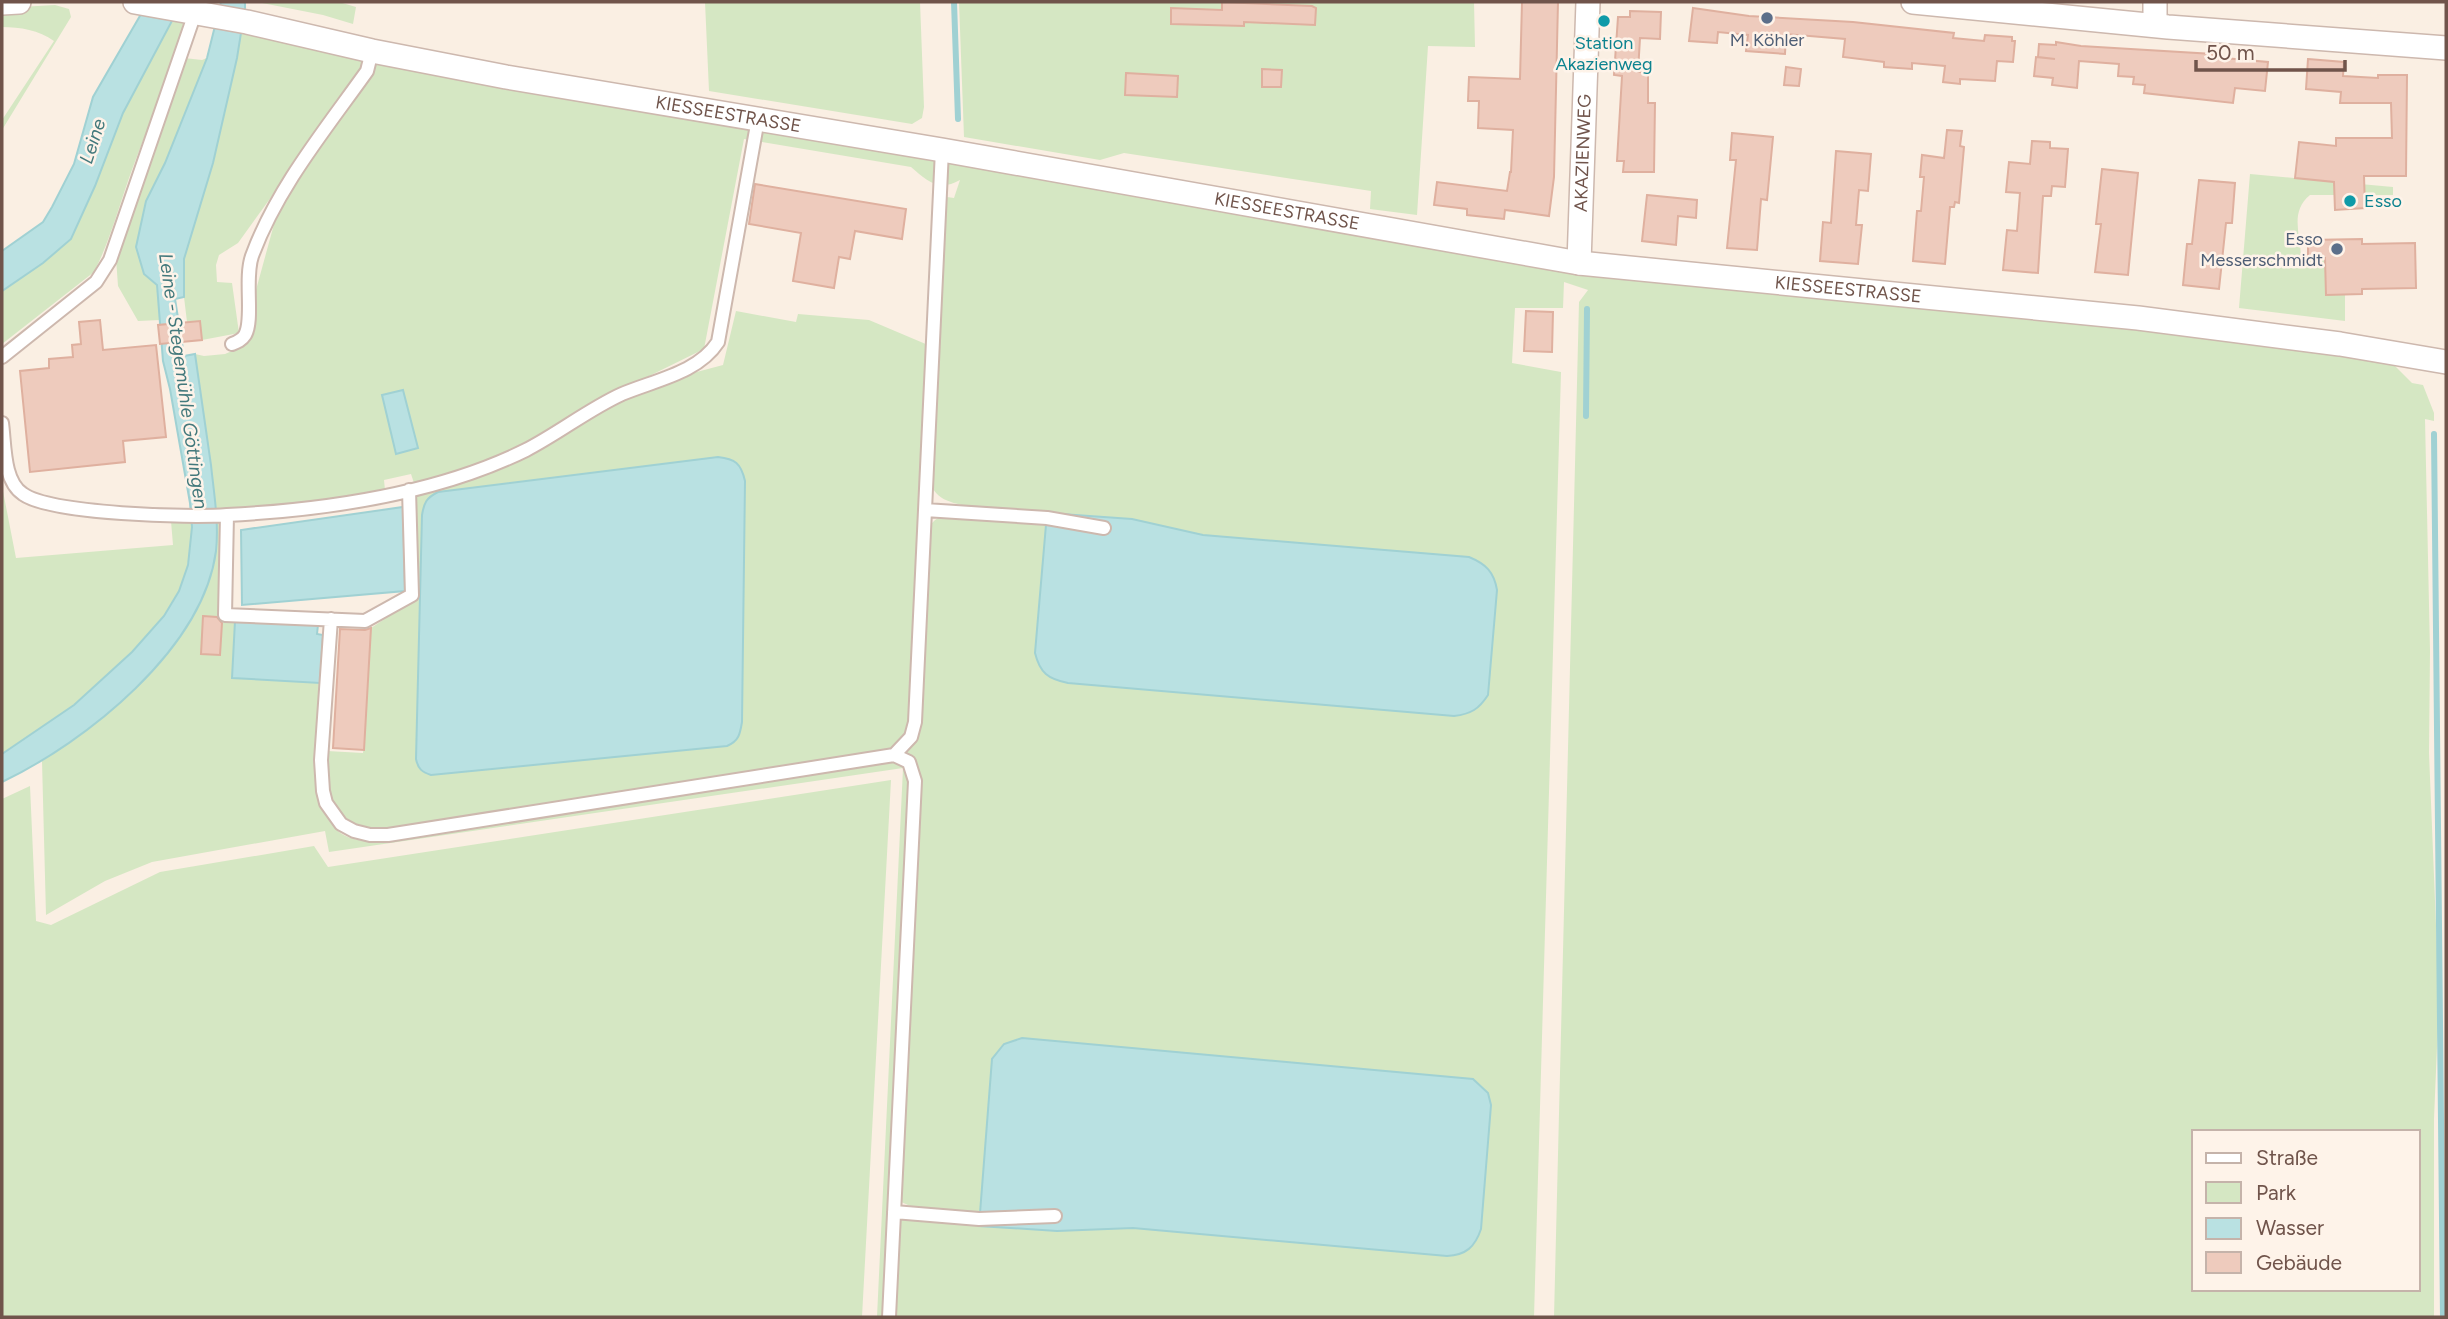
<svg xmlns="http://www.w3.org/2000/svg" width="2448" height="1319" font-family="Figtree,sans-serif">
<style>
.green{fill:#d5e7c3;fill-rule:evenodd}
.water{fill:#b9e1e2;stroke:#a0d1d3;stroke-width:2}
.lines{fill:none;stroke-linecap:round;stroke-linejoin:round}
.stream{stroke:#a0d1d3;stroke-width:6}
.building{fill:#eecbbd;stroke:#dfb09f;stroke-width:2}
.service-casing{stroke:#cdb8ae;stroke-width:16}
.minor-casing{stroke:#cdb8ae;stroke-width:26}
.service{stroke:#fff;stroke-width:12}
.minor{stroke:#fff;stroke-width:23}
.service-dot{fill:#5c6f8a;stroke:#fef3e9;stroke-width:2.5}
.culture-dot{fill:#0f9aa8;stroke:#fef3e9;stroke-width:2.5}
.labels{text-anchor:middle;stroke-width:5;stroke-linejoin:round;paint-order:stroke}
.service-label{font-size:18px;fill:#4e5e75;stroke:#fef3e9}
.culture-label{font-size:18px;fill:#0d838f;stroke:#fef3e9}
.street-label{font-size:18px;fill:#70544b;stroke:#fef3e9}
.water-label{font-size:19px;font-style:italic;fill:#43797c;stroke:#fef3e9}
</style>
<rect width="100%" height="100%" fill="#faefe3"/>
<path class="green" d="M 257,2 L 339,2 L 356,7 L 353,24 L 323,15 Z
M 705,2 L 920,2 L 924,107 L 922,118 L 912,124 L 709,91 Z
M 959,2 L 1474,2 L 1475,47 L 1428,46 L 1417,215 L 1370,209 L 1371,191 L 1124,153 L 1100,160 L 964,137 Z
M 55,5 L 69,9 L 71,17 L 2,130 L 2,120 L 54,41 C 39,30 20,27 2,27 L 2,8 Z
M 182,19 L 184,20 C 173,71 151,118 133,167 C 120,202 111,239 94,272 L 2,344 L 2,291 L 43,263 L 71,239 L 95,186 L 123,113 L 171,21 L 181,22 Z
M 241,33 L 1561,270 L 2144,325 L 2287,345 L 2393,364 L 2412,383 L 2423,385 L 2434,413 L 2434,421 L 2425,419 L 2430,651 L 2429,753 L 2439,999 L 2434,1119 L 2434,1317 L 1554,1317 L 1579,302 L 1588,290 L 1564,282 L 1563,308 L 1515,308 L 1512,363 L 1561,372 L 1534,1317 L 892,1317 L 898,1217 L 978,1226 L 979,1215 L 917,1209 L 899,1201 L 920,777 L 913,760 L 903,754 L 916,739 L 928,529 C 936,513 955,512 971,507 C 953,503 931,500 930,477 L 947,197 L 954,198 L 960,180 C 939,192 927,181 911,167 L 744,139 L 704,349 L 637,382 L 538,437 L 498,456 L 462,469 L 414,483 L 411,474 L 384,480 L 385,490 C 331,505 272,508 216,511 L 195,354 L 204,356 L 225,354 L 246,345 L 254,333 L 256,319 L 256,290 L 279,206 L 363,70 L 238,243 L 219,255 L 216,265 L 217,282 L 232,283 L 239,333 L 202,340 L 200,321 L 187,322 L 184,297 L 184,259 L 213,163 ZM 2194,1132 L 2418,1132 L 2418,1289 L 2194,1289 Z
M 184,58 L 202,60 L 207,58 L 165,163 L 146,201 L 136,247 L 144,274 L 157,285 L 160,320 L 138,321 L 118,286 L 116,258 Z
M 2250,174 L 2393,187 L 2393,195 L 2310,195 C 2289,212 2301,236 2301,258 L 2325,258 L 2326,294 L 2345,294 L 2345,321 L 2239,308 Z
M 736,311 L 796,322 L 798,314 L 869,320 L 928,345 L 913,709 L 907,736 L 890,751 L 391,829 C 333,829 324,803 327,751 L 363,753 L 371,628 L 416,598 L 416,498 L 421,491 L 526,456 L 557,440 L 608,408 L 674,378 L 723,365 Z
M 2,486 L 16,558 L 173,545 L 171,521 L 191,521 L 192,527 C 190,548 189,570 179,590 C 155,645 55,725 2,754 Z
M 222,520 L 222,617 L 235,621 L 232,678 L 320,683 C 319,726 308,792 335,828 C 342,837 354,839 364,841 L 895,760 L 903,764 L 911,780 L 884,1317 L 877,1317 L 903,768 L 329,852 L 325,831 L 152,862 L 105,881 L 46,915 L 42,761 C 108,720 184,655 209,579 C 215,562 215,539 217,521 Z
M 891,780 L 862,1317 L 2,1317 L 2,799 L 30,786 L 36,921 L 51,925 L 160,872 L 314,846 L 328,867 Z"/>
<path class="water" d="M 148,2 L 182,2 L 123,113 L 95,186 L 71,239 L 43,263 L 2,291 L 2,251 L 43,222 L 52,207 L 74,164 L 93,97 Z
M 221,2 L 245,2 L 245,8 L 237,58 L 213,163 L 184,259 L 184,297 L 175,299 L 184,356 L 195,354 C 200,391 206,428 211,465 C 214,494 219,522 216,551 C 203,649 86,742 2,782 L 2,754 L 74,705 L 132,652 L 164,616 L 179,591 L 188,565 L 192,527 L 190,503 L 170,389 L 163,361 L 157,285 L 144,274 L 136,247 L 146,201 L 165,163 L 207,58 Z
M 403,390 L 418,448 L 396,454 L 382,395 Z
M 718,457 C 735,459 741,463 745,481 L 742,722 C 740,734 739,741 727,746 L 431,775 C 422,772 418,769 416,759 L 422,515 C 424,503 426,498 438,492 Z
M 403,507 L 405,591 L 242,605 L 241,530 Z
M 1047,513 L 1132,519 L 1203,535 L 1469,557 C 1486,564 1494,572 1497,590 L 1488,695 C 1479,709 1471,714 1454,716 L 1068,683 C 1048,679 1040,673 1035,653 Z
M 235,621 L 318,625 L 317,634 L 323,635 L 320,683 L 232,678 Z
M 1022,1038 L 1473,1079 L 1488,1093 L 1491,1105 L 1481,1229 C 1475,1247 1466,1255 1447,1256 L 1133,1228 L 1057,1231 L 979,1226 L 992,1059 L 1004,1044 Z"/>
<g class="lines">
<path class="stream" d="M 954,2 L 958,119
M 1586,416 L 1587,309
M 2434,434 L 2443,1317"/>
</g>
<path class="building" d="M 1222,2 L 1312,6 L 1316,8 L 1315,25 L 1244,22 L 1244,26 L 1171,24 L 1171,8 L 1222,10 Z
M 1522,2 L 1558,2 L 1554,177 L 1549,216 L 1505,210 L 1504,219 L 1467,215 L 1467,209 L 1434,205 L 1437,182 L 1507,191 L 1510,172 L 1511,172 L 1513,130 L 1478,128 L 1479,101 L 1468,101 L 1469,77 L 1520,79 Z
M 1693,8 L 1749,16 L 1853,22 L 1954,33 L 1953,38 L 1984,41 L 1985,35 L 2012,37 L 2012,41 L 2015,41 L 2013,62 L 1997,61 L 1995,81 L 1960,79 L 1960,84 L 1943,82 L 1945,66 L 1912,63 L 1912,69 L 1884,67 L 1884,62 L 1843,57 L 1845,39 L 1786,34 L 1785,54 L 1746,51 L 1748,35 L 1718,32 L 1717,43 L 1689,41 Z
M 1630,11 L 1661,12 L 1660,39 L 1640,38 L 1638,72 L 1648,72 L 1648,103 L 1655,103 L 1654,172 L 1623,172 L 1624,161 L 1617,161 L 1622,76 L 1614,75 L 1618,17 L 1630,17 Z
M 2056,42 L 2081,46 L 2213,54 L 2213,57 L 2268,62 L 2265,91 L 2235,88 L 2233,103 L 2144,93 L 2145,85 L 2133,84 L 2134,77 L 2118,76 L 2119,64 L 2079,61 L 2077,88 L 2052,85 L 2053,78 L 2034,76 L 2036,57 L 2055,59 L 2038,57 L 2039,44 L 2056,45 Z
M 2308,59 L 2344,62 L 2343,76 L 2378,78 L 2378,75 L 2407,75 L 2406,176 L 2364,176 L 2365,208 L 2335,210 L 2334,182 L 2295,178 L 2299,142 L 2336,146 L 2336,138 L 2392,138 L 2391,103 L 2340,103 L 2341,92 L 2306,89 Z
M 1786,67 L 1801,69 L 1799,86 L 1784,85 Z
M 1262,69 L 1282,70 L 1281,87 L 1262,87 Z
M 1126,73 L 1178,76 L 1177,97 L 1125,95 Z
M 1947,130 L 1962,131 L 1960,146 L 1964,147 L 1959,203 L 1955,202 L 1954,207 L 1950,207 L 1945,264 L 1913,261 L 1917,211 L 1921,211 L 1924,177 L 1920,177 L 1922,155 L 1944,158 Z
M 1732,133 L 1773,137 L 1767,200 L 1761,199 L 1757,250 L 1727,248 L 1736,160 L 1730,160 Z
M 2032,141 L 2050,142 L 2050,148 L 2068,149 L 2065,187 L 2052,186 L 2051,196 L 2043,196 L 2038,273 L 2003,270 L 2007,230 L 2017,231 L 2020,193 L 2006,192 L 2009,162 L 2030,164 Z
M 1836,151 L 1871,154 L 1868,191 L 1859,190 L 1856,225 L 1862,225 L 1858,264 L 1820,261 L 1823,222 L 1831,223 Z
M 2102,169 L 2138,173 L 2128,275 L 2095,272 L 2101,224 L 2096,224 Z
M 2199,180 L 2235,183 L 2232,223 L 2226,223 L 2219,289 L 2183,285 L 2187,244 L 2192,244 Z
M 755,184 L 906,209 L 902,239 L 855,231 L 850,259 L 839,257 L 834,288 L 793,281 L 801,233 L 749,224 Z
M 1647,195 L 1697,200 L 1696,218 L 1678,216 L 1676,245 L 1642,241 Z
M 2362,239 L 2362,244 L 2415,243 L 2416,288 L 2362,289 L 2362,294 L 2326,295 L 2325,258 L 2308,258 L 2308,240 Z
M 1526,311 L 1553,312 L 1552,352 L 1524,351 Z
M 100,320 L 103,350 L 156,345 L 166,437 L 123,441 L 125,462 L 30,472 L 20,371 L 49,368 L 49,359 L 73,357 L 72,345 L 81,344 L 79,322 Z
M 200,321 L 202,340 L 160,344 L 158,325 Z
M 203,616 L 217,617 L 222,623 L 220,655 L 201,654 Z
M 371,628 L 364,750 L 333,748 L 340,629 L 365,630 Z"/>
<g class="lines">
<g class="service-casing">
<path id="service" d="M 232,344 C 237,342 242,340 245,335 C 254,320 244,278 252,256 C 277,188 325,130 367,71 L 372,51
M 2,357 L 96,282 L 110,260 L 195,13
M 2,423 C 5,444 3,481 23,494 C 51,514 190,518 227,515
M 409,490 L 412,595 L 365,621 L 225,615 L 227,515 C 325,510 437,494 526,450 C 559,433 589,409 622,394 C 655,380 698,373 718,342 L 758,119
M 925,510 L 1047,518 L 1104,528
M 331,619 L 321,760 L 323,791 L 326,803 L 341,824 L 354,831 L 370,835 L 388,835 L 894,755 L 911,737 L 915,722 L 942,150
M 894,1212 L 979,1219 L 1055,1216
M 889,1317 L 915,781 L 909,762 L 894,755"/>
</g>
<g class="minor-casing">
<g id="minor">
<path id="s1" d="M 135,2 L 247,22 L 372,51 L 506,77 L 942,150 L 1579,263 L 2138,318 L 2340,344 L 2446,362"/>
<path d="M 1913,2 L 2168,27 L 2446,48"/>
<path d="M 2,3 L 19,2"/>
<path d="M 2155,25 L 2155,2"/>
<path id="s2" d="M 1579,263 L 1588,2"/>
</g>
</g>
<use href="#service" class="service"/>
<use href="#minor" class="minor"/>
</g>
<g class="service-dot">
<circle cx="1767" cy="18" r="7"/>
<circle cx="2337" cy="249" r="7"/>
</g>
<g class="culture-dot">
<circle cx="1604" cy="21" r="7"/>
<circle cx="2350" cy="201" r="7"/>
</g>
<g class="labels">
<g class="service-label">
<text x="1767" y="46">M. Köhler</text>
<text x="2323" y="245" text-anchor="end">Esso<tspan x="2323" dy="21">Messerschmidt</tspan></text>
</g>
<g class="culture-label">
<text x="1604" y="49">Station<tspan x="1604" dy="21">Akazienweg</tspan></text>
<text x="2364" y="207" text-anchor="start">Esso</text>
</g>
<g class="street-label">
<text dy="6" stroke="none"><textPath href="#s1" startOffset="604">KIESSEESTRASSE</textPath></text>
<text dy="6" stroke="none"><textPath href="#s2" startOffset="110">AKAZIENWEG</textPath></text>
<text dy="6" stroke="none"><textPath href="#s1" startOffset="1171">KIESSEESTRASSE</textPath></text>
<text dy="6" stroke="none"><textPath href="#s1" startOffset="1738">KIESSEESTRASSE</textPath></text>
</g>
<g class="water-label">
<text transform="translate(92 141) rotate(-72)" y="7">Leine</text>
<text transform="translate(184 381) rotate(82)" y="7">Leine - Stegemühle Göttingen</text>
</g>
</g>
<rect width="2448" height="1319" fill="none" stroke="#70544b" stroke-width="7"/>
<rect x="2192" y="1130" width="228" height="161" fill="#fef3e9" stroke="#c5b3aa" stroke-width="2"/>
<rect x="2206" y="1153" width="35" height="10" fill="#ffffff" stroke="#c5b3aa" stroke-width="2"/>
<text x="2256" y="1165" font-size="21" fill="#70544b">Straße</text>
<rect x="2206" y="1182" width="35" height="21" fill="#d5e7c3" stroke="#c5b3aa" stroke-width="2"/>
<text x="2256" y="1200" font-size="21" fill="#70544b">Park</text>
<rect x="2206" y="1218" width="35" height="21" fill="#b9e1e2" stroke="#c5b3aa" stroke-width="2"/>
<text x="2256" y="1235" font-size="21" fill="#70544b">Wasser</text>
<rect x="2206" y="1252" width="35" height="21" fill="#eecbbd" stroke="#c5b3aa" stroke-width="2"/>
<text x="2256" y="1270" font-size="21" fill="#70544b">Gebäude</text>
<path d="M2196 60v10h149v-10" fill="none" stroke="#70544b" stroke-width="3.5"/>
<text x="2206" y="60" font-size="21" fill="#70544b" stroke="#fef3e9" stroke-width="5" paint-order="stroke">50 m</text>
</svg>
